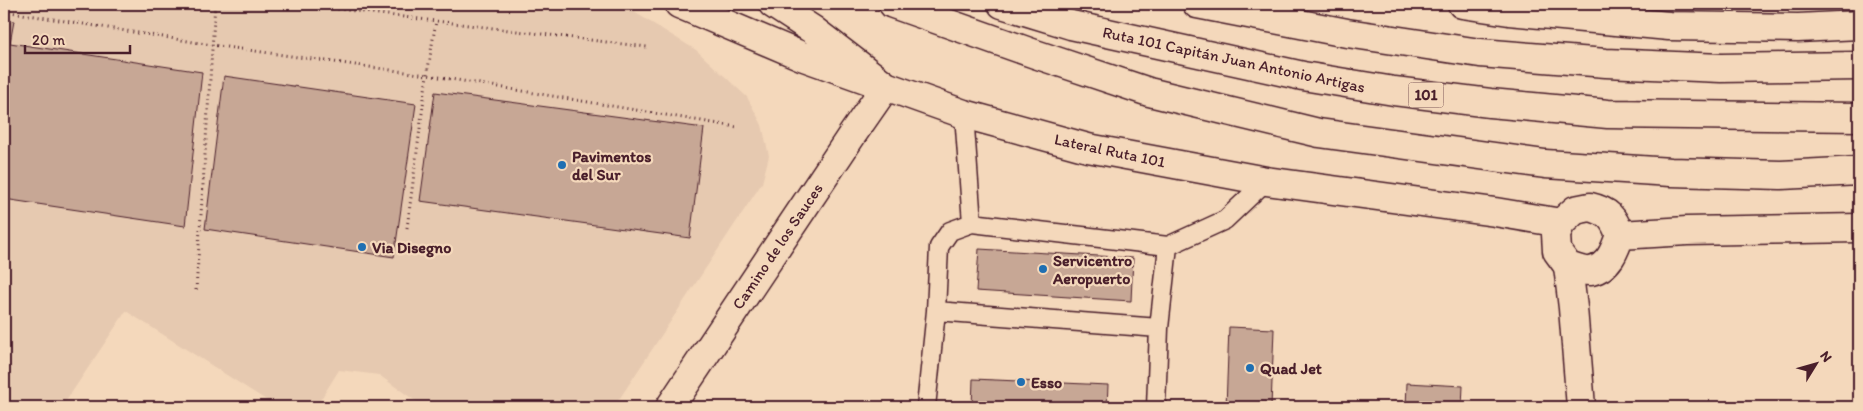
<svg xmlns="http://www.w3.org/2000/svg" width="1863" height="411" font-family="Itim,sans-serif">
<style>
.built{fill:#e6c9b0}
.building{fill:#c7a795;stroke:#4a1f2b}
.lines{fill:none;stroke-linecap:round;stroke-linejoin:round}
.lane-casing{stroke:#4a1f2b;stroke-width:21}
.street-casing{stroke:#4a1f2b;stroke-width:31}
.secondary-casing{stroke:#4a1f2b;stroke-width:31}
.highway-casing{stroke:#4a1f2b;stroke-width:31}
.path{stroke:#4a1f2b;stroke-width:3;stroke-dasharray:1 4;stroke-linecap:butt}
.lane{stroke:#f4d8bb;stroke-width:18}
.street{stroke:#f4d8bb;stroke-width:28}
.secondary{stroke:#f4d8bb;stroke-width:28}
.highway{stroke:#f4d8bb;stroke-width:28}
.poi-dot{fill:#1f6fb2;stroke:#f4d8bb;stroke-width:2}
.labels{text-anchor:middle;stroke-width:4.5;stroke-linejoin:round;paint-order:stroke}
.shield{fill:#f4d8bb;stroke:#7d5656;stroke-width:1}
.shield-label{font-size:15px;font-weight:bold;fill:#4a1f2b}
.street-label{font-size:16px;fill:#4a1f2b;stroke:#f4d8bb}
.poi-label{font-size:16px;font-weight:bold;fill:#4a1f2b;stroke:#f4d8bb;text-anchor:start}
</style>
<rect width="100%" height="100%" fill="#f4d8bb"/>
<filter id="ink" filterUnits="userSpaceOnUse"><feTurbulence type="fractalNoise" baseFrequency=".02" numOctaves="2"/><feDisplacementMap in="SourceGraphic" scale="10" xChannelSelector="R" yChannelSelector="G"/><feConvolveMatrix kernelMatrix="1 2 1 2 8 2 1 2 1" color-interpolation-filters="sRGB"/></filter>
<g filter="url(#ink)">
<path class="built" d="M 4,4 L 621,4 L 696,50 L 747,97 L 762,125 L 769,156 L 762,183 L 614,407 L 424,407 L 379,375 L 339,370 L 316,407 L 277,407 L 126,311 L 62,407 L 4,407 Z"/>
<path class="building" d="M 4,19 L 14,21 L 10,43 L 202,72 L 185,226 L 4,199 Z
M 224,76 L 416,104 L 394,257 L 205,229 Z
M 435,92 L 704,128 L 690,238 L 420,201 Z
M 979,249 L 1133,258 L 1131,301 L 976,291 Z
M 1229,327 L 1274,329 L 1271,407 L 1226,407 Z
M 973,379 L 1108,385 L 1107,407 L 972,407 Z
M 1407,383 L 1463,386 L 1462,407 L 1406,407 Z"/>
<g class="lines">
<g class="lane-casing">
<path id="lane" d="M 964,114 L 972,223
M 936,311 L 1159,328
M 926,407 L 936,311 L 939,247 L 950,231 L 972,223 L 1168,246 L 1225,220 L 1266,181
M 1156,407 L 1159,328 L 1168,246"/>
</g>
<g class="street-casing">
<path id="street" d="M 679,4 L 804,57 L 964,114 L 1088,148 L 1266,181 L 1495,212 L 1561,223
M 1590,207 C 1608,211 1614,218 1620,235 C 1615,250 1609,267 1591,271 C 1585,272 1574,268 1568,266 L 1557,251 L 1556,234 L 1561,223 L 1575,210 Z
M 1620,235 L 1687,231 L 1859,228
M 670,407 L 852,135 L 886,86 L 813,30 L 773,4"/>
</g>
<g class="secondary-casing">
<path id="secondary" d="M 1568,266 L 1573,308 L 1581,407"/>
</g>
<g class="highway-casing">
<path id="highway" d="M 893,4 L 1035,54 L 1149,92 L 1319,133 L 1545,164 L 1671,172 L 1781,175 L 1859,171
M 1002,4 L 1071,25 L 1303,76 L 1394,91 L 1490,103 L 1608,114 L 1859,117
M 1197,4 L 1347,33 L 1480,53 L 1606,63 L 1721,68 L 1859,66
M 1462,4 L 1509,11 L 1669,26 L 1798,28 L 1859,25"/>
</g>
<path class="path" d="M 298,4 L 647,47
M 4,11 L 212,45 L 427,75 L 737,127
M 407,228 L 427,75 L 436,21
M 196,290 L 215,4"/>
<use href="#lane" class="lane"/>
<use href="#street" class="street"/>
<use href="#secondary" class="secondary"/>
<use href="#highway" class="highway"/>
</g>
</g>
<g class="poi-dot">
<circle cx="562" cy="165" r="5"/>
<circle cx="362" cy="247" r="5"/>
<circle cx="1043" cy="269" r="5"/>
<circle cx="1250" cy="368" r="5"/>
<circle cx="1021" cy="382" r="5"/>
</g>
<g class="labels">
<rect class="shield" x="1408.5" y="82.5" width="35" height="25" rx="4"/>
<g class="shield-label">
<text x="1426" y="100">101</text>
</g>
<g class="street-label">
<text transform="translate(1234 59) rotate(12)" y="6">Ruta 101 Capitán Juan Antonio Artigas</text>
<text transform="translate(1110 150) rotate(12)" y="6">Lateral Ruta 101</text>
<text transform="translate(777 246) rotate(-56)" y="6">Camino de los Sauces</text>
</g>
<g class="poi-label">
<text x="572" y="162">Pavimentos<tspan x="572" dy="18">del Sur</tspan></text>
<text x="372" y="253">Via Disegno</text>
<text x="1053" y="266">Servicentro<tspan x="1053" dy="18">Aeropuerto</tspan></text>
<text x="1260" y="374">Quad Jet</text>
<text x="1031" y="388">Esso</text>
</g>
</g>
<rect width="1863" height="411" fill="none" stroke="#f4d8bb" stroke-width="20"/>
<rect x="10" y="10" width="1843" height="391" fill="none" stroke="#4a1f2b" stroke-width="2" filter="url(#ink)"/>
<g transform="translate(1816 364) rotate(53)" stroke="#f4d8bb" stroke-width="4" paint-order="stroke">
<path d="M0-4L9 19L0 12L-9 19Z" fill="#4a1f2b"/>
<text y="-8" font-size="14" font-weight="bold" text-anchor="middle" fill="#4a1f2b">N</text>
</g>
<path d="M25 45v8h105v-8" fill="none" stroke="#4a1f2b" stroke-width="2.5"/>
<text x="32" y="45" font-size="15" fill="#4a1f2b" stroke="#f4d8bb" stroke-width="4" paint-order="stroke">20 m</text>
</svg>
